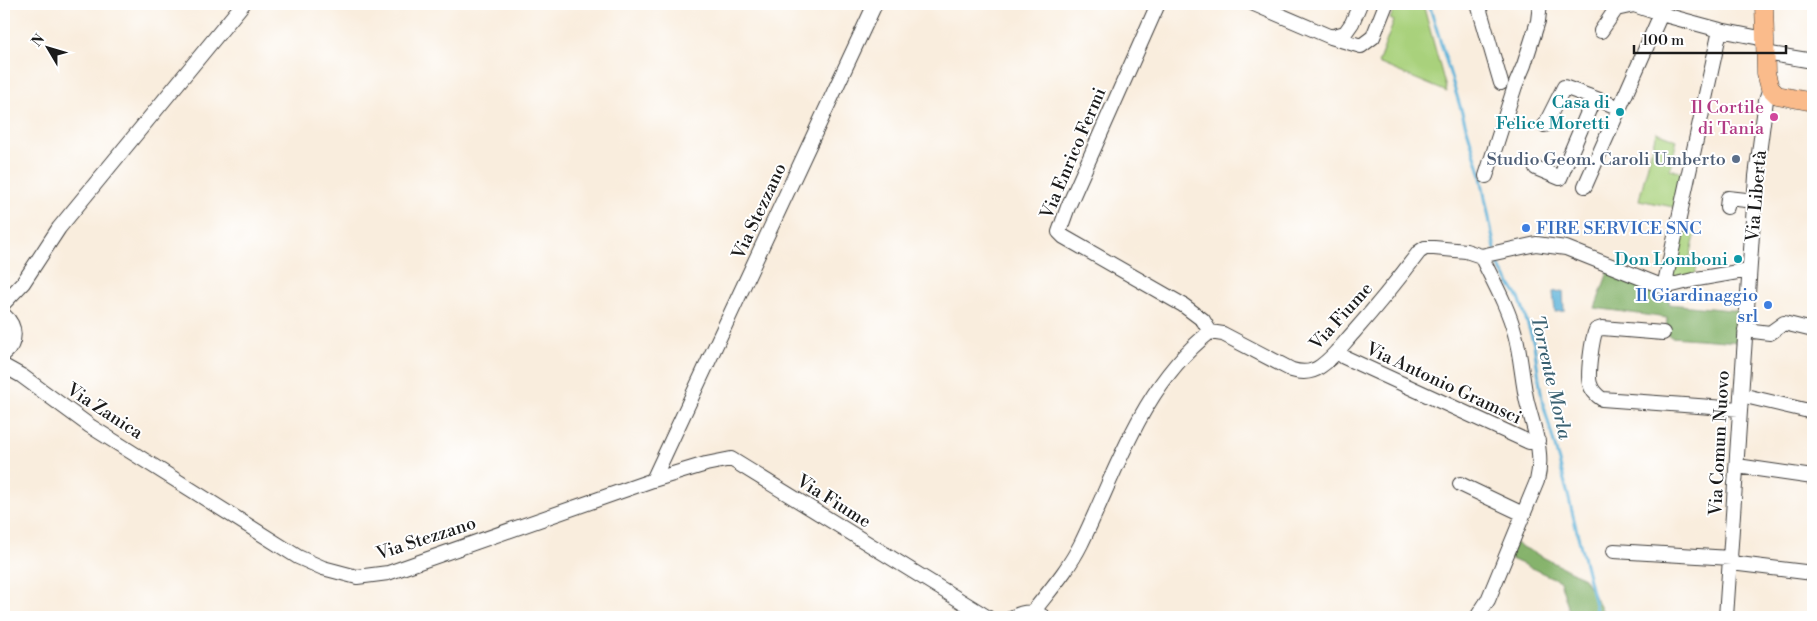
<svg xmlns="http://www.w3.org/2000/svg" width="1817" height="621" font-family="'Libre Bodoni',serif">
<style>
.green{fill:#a9d17c;stroke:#62764c}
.forest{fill:#86b36c;stroke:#516844}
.water{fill:#5cb2d9;stroke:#3c677a}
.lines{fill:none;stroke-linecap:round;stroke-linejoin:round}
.stream{stroke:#5cb2d9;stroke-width:3}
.minor-casing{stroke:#3d3b39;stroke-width:16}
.major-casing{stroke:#3d3b39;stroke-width:19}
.minor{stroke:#fff;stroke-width:14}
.major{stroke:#fabb8b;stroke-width:18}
.culture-dot{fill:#0f9aa8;stroke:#fff;stroke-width:2}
.hotel-dot{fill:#d1479c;stroke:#fff;stroke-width:2}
.service-dot{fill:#5c6f8a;stroke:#fff;stroke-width:2}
.shop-dot{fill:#3f7fe0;stroke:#fff;stroke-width:2}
.labels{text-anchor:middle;stroke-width:4;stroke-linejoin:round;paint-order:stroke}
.culture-label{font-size:18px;fill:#0d838f;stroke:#fff;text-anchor:end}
.hotel-label{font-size:18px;fill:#b23c85;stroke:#fff;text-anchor:end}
.street-label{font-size:18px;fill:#1c1c1c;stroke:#fff}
.service-label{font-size:18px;fill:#4e5e75;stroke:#fff;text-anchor:end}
.shop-label{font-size:18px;fill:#366cbe;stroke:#fff;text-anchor:start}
.water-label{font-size:19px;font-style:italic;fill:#396071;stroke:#fff}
</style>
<rect width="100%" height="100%" fill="#fff"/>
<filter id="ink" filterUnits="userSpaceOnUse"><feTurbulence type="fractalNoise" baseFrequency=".02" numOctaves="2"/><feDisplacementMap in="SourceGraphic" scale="10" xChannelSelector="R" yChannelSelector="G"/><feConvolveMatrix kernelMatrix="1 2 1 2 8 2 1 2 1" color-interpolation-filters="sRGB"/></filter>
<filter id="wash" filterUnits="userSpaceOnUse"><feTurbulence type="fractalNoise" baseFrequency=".0096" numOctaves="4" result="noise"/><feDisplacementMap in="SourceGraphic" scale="20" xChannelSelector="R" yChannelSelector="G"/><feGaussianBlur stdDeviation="1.12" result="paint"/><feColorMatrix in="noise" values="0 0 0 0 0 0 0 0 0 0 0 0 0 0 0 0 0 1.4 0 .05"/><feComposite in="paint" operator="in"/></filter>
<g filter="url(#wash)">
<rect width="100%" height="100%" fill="#f9eddd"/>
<path class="green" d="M 1396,4 L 1423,4 L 1447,92 L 1378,63 L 1394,21 L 1390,19 Z
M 1656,132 L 1677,140 L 1670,169 L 1685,173 L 1678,208 L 1639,200 Z
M 1681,230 L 1696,232 L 1688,265 L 1697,267 L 1694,277 L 1668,284 Z"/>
<path class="forest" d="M 1609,269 L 1670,293 L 1669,304 L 1741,311 L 1739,342 L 1671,337 L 1666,333 L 1667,318 L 1595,308 Z
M 1515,543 L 1584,578 L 1606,617 L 1571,617 L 1560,581 L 1509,558 Z"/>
<path class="water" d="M 1563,291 L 1564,311 L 1555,312 L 1553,292 Z"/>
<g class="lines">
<path class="stream" d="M 1429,4 L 1480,172 L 1495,249
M 1496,255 L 1497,263 L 1520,300 L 1534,344 L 1542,399 L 1567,491 L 1598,617"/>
</g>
</g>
<g filter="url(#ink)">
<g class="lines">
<g class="minor-casing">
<path id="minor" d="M 1158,4 L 1068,207 L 1059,232 L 1064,237 L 1183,305 L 1203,320 L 1210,332
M 1254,4 L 1331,37 L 1345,33 L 1352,23 L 1360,4
M 1478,4 L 1501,83
M 1663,4 L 1661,14 L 1720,30 L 1765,39
M 1331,37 L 1361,46 L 1373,37 L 1386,4
M 1765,53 L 1813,61
M 1545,125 L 1564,87 L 1594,98
M 1536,168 L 1560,178 L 1594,98 L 1620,108
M 1486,176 L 1515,86 L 1524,65 L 1538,21 L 1540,4
M 1585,186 L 1661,14 L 1634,5 L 1616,9 L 1601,31
M 1727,207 L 1728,198 L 1755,201
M 1664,287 L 1720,30
M 4,303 L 23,283 L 59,228 L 243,4
M 4,315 C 17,326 17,343 4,354
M 1745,330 L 1770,333 L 1784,323 L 1813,330
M 1663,333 L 1602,328 L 1596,330 C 1592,338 1587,376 1590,384 C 1592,391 1596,395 1602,399 L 1739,409
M 1337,351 L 1344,357 L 1529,442 L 1538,441
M 4,366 L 22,376 L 90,426 L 298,557 L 323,568 L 357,577 L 388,573 L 653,480 L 706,464 L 731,459 L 987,617
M 1741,395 L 1813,412
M 1737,466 L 1813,477
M 653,480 L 875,4
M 1460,484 L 1523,514
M 1614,551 L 1731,558
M 1731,563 L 1813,573
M 1033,612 C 1050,590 1068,570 1081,544 C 1117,470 1142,385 1210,332 L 1223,334 L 1292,370 C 1302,373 1312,373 1321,366 C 1334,357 1343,344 1353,333 C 1376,307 1398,280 1419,252 L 1425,248 L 1434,248 L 1466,251 L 1481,256 L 1536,244 L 1566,248 L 1664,287 L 1697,279 L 1749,270
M 1013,617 C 1024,611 1034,611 1044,617
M 1477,617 L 1488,600 L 1537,481 C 1544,453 1534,429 1527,402 C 1522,380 1521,356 1515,334 C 1508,307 1493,281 1481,256
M 1726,617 L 1756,176 L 1766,100 L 1770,88"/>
</g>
<g class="major-casing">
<path id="major" d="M 1764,4 L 1766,73 L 1770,88 L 1777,95 L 1813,102"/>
</g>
<use href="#minor" class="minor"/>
<use href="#major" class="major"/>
</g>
</g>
<g class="culture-dot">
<circle cx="1620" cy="112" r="5"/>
<circle cx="1738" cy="259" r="5"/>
</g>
<circle class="hotel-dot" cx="1774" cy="117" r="5"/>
<circle class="service-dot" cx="1736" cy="159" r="5"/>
<g class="shop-dot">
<circle cx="1526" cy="228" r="5"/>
<circle cx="1768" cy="305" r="5"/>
</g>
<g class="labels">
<g class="culture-label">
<text x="1610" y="108">Casa di<tspan x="1610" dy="21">Felice Moretti</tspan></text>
<text x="1728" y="265">Don Lomboni</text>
</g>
<g class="hotel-label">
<text x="1764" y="113">Il Cortile<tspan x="1764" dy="21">di Tania</tspan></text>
</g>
<g class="street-label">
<text transform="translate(1073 153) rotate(-67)" y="6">Via Enrico Fermi</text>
<text transform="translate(1756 196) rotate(-85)" y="6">Via Libertà</text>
<text transform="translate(759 211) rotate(-65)" y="6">Via Stezzano</text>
<text transform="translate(1341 316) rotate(-48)" y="6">Via Fiume</text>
<text transform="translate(1444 383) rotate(25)" y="6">Via Antonio Gramsci</text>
<text transform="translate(105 411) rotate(33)" y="6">Via Zanica</text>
<text transform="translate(1719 443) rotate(-87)" y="6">Via Comun Nuovo</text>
<text transform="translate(834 501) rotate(32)" y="6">Via Fiume</text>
<text transform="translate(426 538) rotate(-18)" y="6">Via Stezzano</text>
</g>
<g class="service-label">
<text x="1726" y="165">Studio Geom. Caroli Umberto</text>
</g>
<g class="shop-label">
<text x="1536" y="234">FIRE SERVICE SNC</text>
<text x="1758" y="301" text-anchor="end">Il Giardinaggio<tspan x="1758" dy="21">srl</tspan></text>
</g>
<g class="water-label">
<text transform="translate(1552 377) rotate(77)" y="7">Torrente Morla</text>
</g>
</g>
<rect width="1817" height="621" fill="none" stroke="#fff" stroke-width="20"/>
<g transform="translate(48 48) rotate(308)" stroke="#ffffff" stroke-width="4" paint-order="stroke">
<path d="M0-4L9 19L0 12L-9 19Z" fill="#1c1c1c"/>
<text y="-8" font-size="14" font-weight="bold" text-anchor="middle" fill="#1c1c1c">N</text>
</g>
<path d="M1634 45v8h152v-8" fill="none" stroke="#1c1c1c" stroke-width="2.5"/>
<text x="1642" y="45" font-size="15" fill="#1c1c1c" stroke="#ffffff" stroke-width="4" paint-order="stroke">100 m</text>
</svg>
